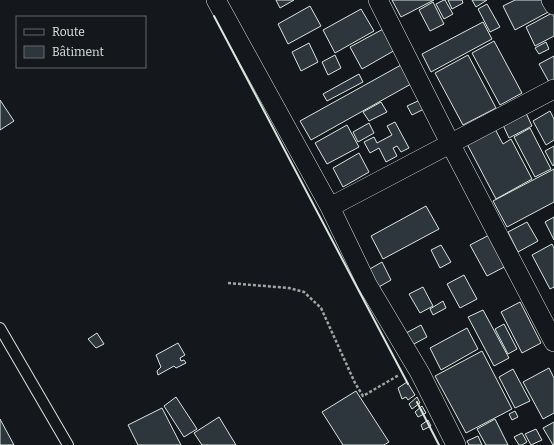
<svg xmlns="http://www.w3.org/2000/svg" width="554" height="445" font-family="Bitter,serif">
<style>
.building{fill:#2c363c;stroke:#d8e6dc}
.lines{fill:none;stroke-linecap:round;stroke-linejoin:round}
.lane-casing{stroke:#d8e6dc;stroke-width:12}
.street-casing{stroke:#d8e6dc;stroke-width:20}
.path{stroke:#9da8a2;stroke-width:2.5;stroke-dasharray:3 2;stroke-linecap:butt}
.lane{stroke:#14181c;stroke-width:10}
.street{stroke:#14181c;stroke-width:19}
.wall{stroke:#d8e6dc;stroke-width:2}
</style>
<rect width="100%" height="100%" fill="#14181c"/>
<path class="building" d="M 276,0 L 294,0 L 280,8 Z
M 392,0 L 434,0 L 401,17 Z
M 444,0 L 445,0 L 453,14 L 444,19 L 436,4 Z
M 448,0 L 462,0 L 463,3 L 452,9 Z
M 472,0 L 487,0 L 476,7 Z
M 515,0 L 544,0 L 550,11 L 515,30 L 503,6 Z
M 433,2 L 444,24 L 430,31 L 419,10 Z
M 487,4 L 500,27 L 490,32 L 478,9 Z
M 310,6 L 321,26 L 288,44 L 278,24 Z
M 361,9 L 374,31 L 335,53 L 323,30 Z
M 552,13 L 554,17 L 554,36 L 535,46 L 526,27 Z
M 483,22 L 492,39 L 431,72 L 422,54 Z
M 385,28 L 397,49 L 362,69 L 350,47 Z
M 494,41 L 522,93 L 500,105 L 472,53 Z
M 546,42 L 549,49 L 539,54 L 535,48 Z
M 309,43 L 318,62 L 301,71 L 292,52 Z
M 335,55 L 341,68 L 328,75 L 322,62 Z
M 468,55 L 496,108 L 463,125 L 435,73 Z
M 554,56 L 554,82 L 550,84 L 539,64 Z
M 401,65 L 411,84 L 311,140 L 300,121 Z
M 359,74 L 363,82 L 327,101 L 323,94 Z
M 0,100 L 14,121 L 0,130 Z
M 420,100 L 424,109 L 412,115 L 407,106 Z
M 381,102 L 387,112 L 369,121 L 363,112 Z
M 550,111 L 554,119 L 554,140 L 546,145 L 533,121 Z
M 526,113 L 532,126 L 509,138 L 503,125 Z
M 395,122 L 409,148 L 401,152 L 397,146 L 393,148 L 397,156 L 386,162 L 379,148 L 370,153 L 364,142 L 374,137 L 377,143 L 392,135 L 387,126 Z
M 369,123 L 374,133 L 358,142 L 353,132 Z
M 347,125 L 359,147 L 327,164 L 315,143 Z
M 530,128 L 551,169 L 535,177 L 514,137 Z
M 495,129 L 503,144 L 511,139 L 532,179 L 496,199 L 467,144 Z
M 554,146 L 554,165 L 553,166 L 545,151 Z
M 359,153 L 369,172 L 343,187 L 333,168 Z
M 554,169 L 554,202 L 507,227 L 493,201 Z
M 426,206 L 439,229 L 383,259 L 371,236 Z
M 554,217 L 554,240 L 545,222 Z
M 527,222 L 538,241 L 518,252 L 508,232 Z
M 493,233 L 510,264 L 487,276 L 470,245 Z
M 552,244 L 554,248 L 554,287 L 550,289 L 532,255 Z
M 441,245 L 451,262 L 440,268 L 431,250 Z
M 382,262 L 391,280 L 377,288 L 368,270 Z
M 464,275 L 477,299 L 460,308 L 447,284 Z
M 423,287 L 433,306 L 420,313 L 409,294 Z
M 443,301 L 446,308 L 433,315 L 430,309 Z
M 520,302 L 541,343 L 522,353 L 501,312 Z
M 483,310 L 509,358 L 494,366 L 468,317 Z
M 504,324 L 517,349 L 508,354 L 495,329 Z
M 421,325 L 427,337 L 412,345 L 406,333 Z
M 467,328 L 478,349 L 441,370 L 430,348 Z
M 97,333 L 104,344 L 96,348 L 88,339 Z
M 178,343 L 185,355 L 180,358 L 181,361 L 184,360 L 186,363 L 176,368 L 174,366 L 158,375 L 157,371 L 161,367 L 156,355 Z
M 482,351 L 512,409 L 466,433 L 435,376 Z
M 549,368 L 554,378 L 554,413 L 543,419 L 523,382 Z
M 513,369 L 530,401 L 515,408 L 499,377 Z
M 407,382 L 415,395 L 408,400 L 406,397 L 402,399 L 398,388 Z
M 356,391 L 389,442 L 384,445 L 343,445 L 322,412 Z
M 176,397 L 197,429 L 184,437 L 164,406 Z
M 417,397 L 420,403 L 412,409 L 409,404 Z
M 422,406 L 426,413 L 418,417 L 415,412 Z
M 162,408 L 181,445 L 138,445 L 128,425 Z
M 515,411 L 518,417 L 512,420 L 509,414 Z
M 219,417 L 236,445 L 202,445 L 194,433 Z
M 0,419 L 14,445 L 0,445 Z
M 495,419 L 508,445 L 486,445 L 477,429 Z
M 428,420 L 431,426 L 423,430 L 421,425 Z
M 554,422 L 554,445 L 553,445 L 543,428 Z
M 536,429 L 542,440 L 531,445 L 525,434 Z
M 522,433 L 527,442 L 522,445 L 519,445 L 514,437 Z
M 478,436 L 482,445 L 469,445 L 467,441 Z"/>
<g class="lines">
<g class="lane-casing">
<path id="lane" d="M 0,328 L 68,445"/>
</g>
<g class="street-casing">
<path id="street" d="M 216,0 L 330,207 L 367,284 L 420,373 L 456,445
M 378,0 L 450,143 L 554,342
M 551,0 L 554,5
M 330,207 L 554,89"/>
</g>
<path class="path" d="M 228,283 L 289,288 L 304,292 L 321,308 L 355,383 L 363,396 L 399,375"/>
<use href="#lane" class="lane"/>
<use href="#street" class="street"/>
<path class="wall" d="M 214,16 L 408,384
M 417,402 L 439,445"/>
</g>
<rect x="16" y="16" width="130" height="52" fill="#14181c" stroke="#626a69"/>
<rect x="24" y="29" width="20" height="6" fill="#14181c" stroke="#626a69"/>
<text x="52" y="36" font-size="12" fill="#d8e6dc">Route</text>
<rect x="24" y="46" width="20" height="12" fill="#2c363c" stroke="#626a69"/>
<text x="52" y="56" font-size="12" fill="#d8e6dc">Bâtiment</text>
</svg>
